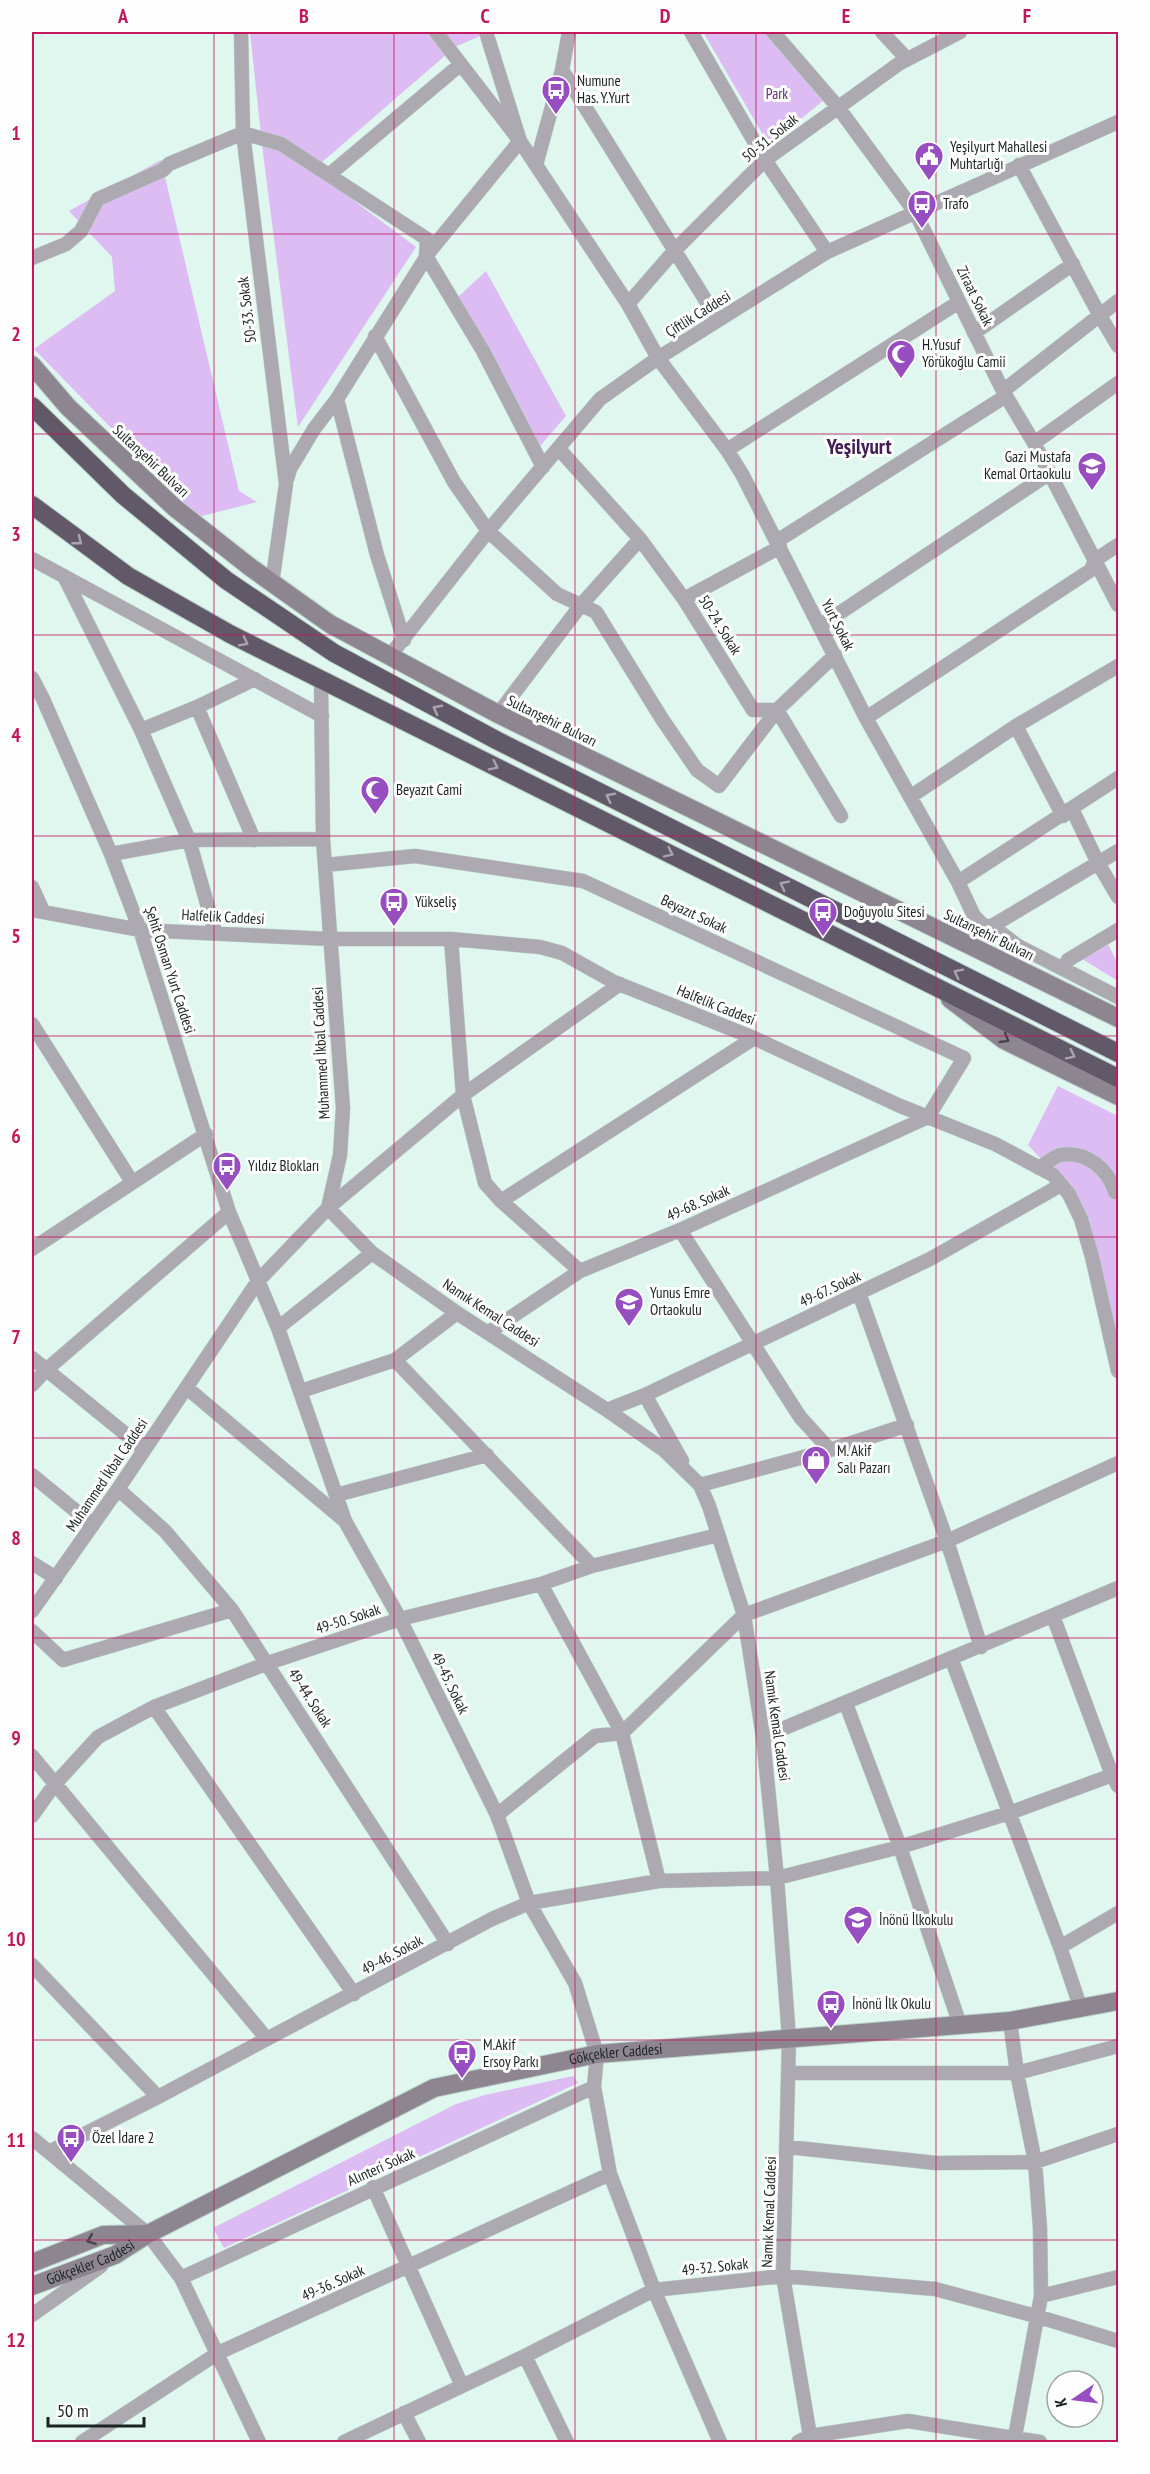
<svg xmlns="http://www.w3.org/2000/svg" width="1150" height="2474" font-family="'PT Sans Narrow',sans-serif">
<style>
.green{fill:#dcbcf2}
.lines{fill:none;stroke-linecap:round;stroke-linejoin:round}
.street-casing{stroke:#bcd1cb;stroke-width:15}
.secondary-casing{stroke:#bcd1cb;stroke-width:20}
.highway-casing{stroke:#bcd1cb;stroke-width:20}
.street{stroke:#ada9b1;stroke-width:14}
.secondary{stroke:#8d8691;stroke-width:18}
.highway{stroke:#615968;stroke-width:18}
.oneway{stroke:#a8a3ac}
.oneway2{stroke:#424648}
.grid{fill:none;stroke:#c2185b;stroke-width:1.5;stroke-opacity:0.55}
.labels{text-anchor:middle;stroke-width:6;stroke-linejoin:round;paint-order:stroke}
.poi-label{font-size:15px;fill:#1a2320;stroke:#fefefe;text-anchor:start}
.park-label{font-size:15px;fill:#5d2c79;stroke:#fefefe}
.street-label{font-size:15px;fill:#1a2320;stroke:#fefefe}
.district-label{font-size:21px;font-weight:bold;fill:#401d54;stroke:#fefefe}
.neatline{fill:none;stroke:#c2185b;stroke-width:2}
.grid-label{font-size:20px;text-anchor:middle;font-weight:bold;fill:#c2185b}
</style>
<rect width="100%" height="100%" fill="#e0f7f0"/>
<path class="green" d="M 250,32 L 479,32 L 480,36 L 455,47 L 313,170 L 416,247 L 298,427 L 262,145 Z
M 703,32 L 766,32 L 824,100 L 769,145 Z
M 161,160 L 239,491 L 257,502 L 198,517 L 34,349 L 115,291 L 112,257 L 69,211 Z
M 486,271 L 566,416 L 540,446 L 458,297 Z
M 1108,944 L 1118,964 L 1118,981 L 1082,959 Z
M 1058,1086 L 1118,1116 L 1118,1341 L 1089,1219 L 1073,1193 L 1028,1145 Z
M 573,2076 L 578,2083 L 224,2248 L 213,2228 L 456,2104 L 485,2095 Z"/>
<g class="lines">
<g class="street-casing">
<path id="street" d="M 241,32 L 243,133 L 286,484 L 272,584
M 436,32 L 520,141 L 628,304 L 658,358 L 727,450 L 742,474 L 866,718 L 958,882 L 974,916 L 984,926 L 992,926 L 1018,946 L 1118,997
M 691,32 L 765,160 L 827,252
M 773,32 L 837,106 L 915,212 L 1003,391 L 1034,443 L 1118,605
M 882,32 L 907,59
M 562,70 L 718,320
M 536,165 L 562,70 L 569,32
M 1019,165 L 1099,314 L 1118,346
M 330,174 L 461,64
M 32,258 L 66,244 L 81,231 L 98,199 L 163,170 L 169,164 L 243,133 L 281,144 L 427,239 L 426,256 L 483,351 L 543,467
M 628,304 L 675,250 L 765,160 L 900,63 L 960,32
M 974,333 L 1073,264
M 375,336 L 454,482 L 488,531 L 557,594 L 596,612 L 662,719 L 697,770 L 719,786 L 777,710 L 835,655
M 1003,391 L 1118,301
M 337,399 L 377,555 L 404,640
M 1034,443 L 1118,383
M 559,449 L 640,539 L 684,599 L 753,710 L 777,710 L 841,816
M 727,450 L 959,302
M 287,479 L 290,469 L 314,429 L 337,399 L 430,251 L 520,141 L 486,32
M 777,541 L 1006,396
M 32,559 L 322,716
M 64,576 L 141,730 L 189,840 L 215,932
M 684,599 L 780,547
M 820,626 L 1050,473
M 389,657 L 488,531 L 600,399 L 658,358 L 827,252 L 1118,122
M 32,678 L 43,699 L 111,854 L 140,930 L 229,1212 L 278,1328 L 345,1521
M 197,707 L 254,840
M 498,714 L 581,605 L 640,539
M 866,718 L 1091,570 L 1095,560 L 1118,545
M 1016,726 L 1063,816
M 141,730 L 197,707 L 255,679
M 910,797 L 1016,726 L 1118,666
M 1072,809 L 1098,863 L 1118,897
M 111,854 L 189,840 L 323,839
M 325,865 L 415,856 L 583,881 L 964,1058 L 928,1117 L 680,1230 L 580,1271 L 489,1332
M 958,882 L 1118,778
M 32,887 L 43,911
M 32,910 L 140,930 L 330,939 L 451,939 L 540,947 L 562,953 L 614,982 L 754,1038 L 898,1105 L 995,1144 L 1053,1175 L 1069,1194 L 1081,1219 L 1092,1257 L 1118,1371
M 992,926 L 1118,851
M 451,939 L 463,1095 L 485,1183 L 501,1201 L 580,1271
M 1063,969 L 1068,960 L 1118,930
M 620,984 L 463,1095 L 328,1208 L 372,1253 L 457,1313 L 607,1410 L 664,1450 L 700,1485 L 709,1506 L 744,1615 L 763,1737 L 777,1878 L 789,2038 L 783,2276 L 811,2442
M 32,1024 L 132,1182
M 1039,1168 C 1046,1164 1053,1157 1060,1155 C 1086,1150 1108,1169 1115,1192
M 501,1201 L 754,1038
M 680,1230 L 800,1417 L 830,1450
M 32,1249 L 206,1134
M 859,1293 L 947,1541 L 981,1647
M 278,1328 L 372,1253
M 32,1358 L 144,1449
M 395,1360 L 592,1566
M 32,1385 L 46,1370 L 229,1212
M 187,1388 L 345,1521 L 400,1619 L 497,1815 L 529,1903 L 575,1983 L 597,2054 L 594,2087 L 610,2174 L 654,2290 L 720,2442
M 301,1391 L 395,1360 L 457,1313
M 645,1395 L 682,1461
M 607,1410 L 645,1395 L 930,1259 L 1061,1185
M 32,1475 L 93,1525
M 700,1485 L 830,1450 L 907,1425
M 118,1489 L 165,1531 L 232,1610 L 448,1944
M 336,1495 L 487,1455
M 32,1563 L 56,1578
M 541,1584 L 622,1733 L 659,1881
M 32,1611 L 118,1489 L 258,1281 L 328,1208 L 340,1155 L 343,1108 L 323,839 L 321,681
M 1053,1616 L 1112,1775 L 1118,1786
M 32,1631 L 63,1660 L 232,1610
M 951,1658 L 1060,1947 L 1081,2009
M 846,1704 L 900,1847 L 960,2025
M 154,1707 L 354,1994
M 763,1737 L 1118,1588
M 32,1756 L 267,2039
M 497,1815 L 595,1736 L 622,1733 L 744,1615 L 947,1541 L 1118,1463
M 32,1816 L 54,1785 L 98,1737 L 154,1707 L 268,1663 L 400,1619 L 541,1584 L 592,1566 L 718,1535
M 1060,1947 L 1118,1913
M 32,1965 L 158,2097
M 1010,2021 L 1017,2073 L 1035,2162 L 1040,2228 L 1041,2296 L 1014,2442
M 788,2073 L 1017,2073 L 1118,2046
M 32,2138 L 148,2234 L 181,2278 L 259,2442
M 788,2147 L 936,2163 L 1035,2162 L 1118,2134
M 49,2152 L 158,2097 L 492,1919 L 529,1903 L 659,1881 L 777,1878 L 900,1847 L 1009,1813 L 1118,1773
M 373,2187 L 462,2386
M 181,2278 L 594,2087
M 1041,2296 L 1118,2277
M 32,2315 L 101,2266
M 525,2356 L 567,2442
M 404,2413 L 419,2442
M 82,2442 L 218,2353 L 610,2174
M 344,2442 L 525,2356 L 654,2290 L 783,2276 L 935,2289 L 1036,2316 L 1118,2341
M 798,2442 L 810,2436 L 908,2421 L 1040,2442"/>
</g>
<g class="secondary-casing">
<g id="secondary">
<path d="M 32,365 L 68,407 L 175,508 L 250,567 L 330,624 L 498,714 L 1118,1018"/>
<path d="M 950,999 L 1004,1040 L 1118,1096"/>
<path d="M 32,2263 L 103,2235 L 146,2234"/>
<path id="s1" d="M 32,2286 L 115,2255 L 148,2234 L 434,2088 L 597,2054 L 1010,2021 L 1118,2001"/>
</g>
</g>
<g class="highway-casing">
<path id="highway" d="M 32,406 L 123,495 L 226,580 L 334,653 L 498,741 L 1118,1053
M 32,505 L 128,576 L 230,634 L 1118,1078"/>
</g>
<use href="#street" class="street"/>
<use href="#secondary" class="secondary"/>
<use href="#highway" class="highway"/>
</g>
<defs><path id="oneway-chevron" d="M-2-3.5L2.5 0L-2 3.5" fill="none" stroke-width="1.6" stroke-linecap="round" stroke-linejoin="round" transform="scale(1.5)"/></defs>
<g class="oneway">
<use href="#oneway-chevron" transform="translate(78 541) rotate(38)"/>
<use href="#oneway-chevron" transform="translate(244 642) rotate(27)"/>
<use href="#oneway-chevron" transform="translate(437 709) rotate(-152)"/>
<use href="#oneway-chevron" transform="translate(494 766) rotate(26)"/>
<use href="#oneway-chevron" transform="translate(610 797) rotate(-153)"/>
<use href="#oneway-chevron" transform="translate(669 853) rotate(26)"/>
<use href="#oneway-chevron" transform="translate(784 885) rotate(-153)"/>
<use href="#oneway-chevron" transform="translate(958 973) rotate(-153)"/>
<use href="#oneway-chevron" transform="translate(1071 1055) rotate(26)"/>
</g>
<g class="oneway2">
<use href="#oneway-chevron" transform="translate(1005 1039) rotate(31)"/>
<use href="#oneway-chevron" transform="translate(91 2240) rotate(159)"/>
</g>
<path class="grid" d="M 214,32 L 214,2442M 394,32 L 394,2442M 575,32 L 575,2442M 756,32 L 756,2442M 936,32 L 936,2442M 32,234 L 1118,234M 32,434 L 1118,434M 32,635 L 1118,635M 32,836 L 1118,836M 32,1036 L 1118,1036M 32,1237 L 1118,1237M 32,1438 L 1118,1438M 32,1638 L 1118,1638M 32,1839 L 1118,1839M 32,2040 L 1118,2040M 32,2240 L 1118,2240"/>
<defs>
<g id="bus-pin" transform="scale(1.5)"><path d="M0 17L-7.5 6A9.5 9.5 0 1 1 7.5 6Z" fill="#964ec1" stroke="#fefefe"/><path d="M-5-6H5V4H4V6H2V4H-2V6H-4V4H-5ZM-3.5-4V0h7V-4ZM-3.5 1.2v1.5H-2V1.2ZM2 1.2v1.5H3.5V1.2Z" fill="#fff"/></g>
<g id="civic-pin" transform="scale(1.5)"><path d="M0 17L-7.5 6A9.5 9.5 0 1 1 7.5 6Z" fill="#964ec1" stroke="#fefefe"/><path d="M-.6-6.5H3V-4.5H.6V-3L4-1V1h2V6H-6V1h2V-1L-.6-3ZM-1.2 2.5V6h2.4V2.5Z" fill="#fff"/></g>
<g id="mosque-pin" transform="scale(1.5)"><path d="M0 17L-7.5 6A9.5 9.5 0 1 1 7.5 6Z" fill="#964ec1" stroke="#fefefe"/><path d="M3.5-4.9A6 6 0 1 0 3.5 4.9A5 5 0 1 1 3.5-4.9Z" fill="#fff"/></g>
<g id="school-pin" transform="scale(1.5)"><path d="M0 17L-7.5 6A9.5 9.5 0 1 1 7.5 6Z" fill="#964ec1" stroke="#fefefe"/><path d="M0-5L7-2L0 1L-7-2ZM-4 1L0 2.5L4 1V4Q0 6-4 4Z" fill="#fff"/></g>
<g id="shop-pin" transform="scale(1.5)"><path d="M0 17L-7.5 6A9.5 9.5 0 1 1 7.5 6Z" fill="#964ec1" stroke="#fefefe"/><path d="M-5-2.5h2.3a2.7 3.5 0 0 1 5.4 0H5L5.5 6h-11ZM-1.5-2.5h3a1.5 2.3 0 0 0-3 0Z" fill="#fff"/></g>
</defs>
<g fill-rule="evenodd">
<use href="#bus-pin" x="556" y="90"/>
<use href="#civic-pin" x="929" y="156"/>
<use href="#bus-pin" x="922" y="204"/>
<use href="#mosque-pin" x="901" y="354"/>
<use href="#school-pin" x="1092" y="466"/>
<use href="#mosque-pin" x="375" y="790"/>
<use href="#bus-pin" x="394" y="902"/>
<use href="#bus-pin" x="823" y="912"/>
<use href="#bus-pin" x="227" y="1166"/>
<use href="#school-pin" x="629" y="1302"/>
<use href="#shop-pin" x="816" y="1460"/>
<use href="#school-pin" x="858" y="1920"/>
<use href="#bus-pin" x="831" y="2004"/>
<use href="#bus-pin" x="462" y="2054"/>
<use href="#bus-pin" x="71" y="2138"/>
</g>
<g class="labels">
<g class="poi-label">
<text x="577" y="86">Numune<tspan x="577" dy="17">Has. Y.Yurt</tspan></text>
<text x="950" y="152">Yeşilyurt Mahallesi<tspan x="950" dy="17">Muhtarlığı</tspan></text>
<text x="943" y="209">Trafo</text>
<text x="922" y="350">H.Yusuf<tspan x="922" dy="17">Yörükoğlu Camii</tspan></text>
<text x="1071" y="462" text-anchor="end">Gazi Mustafa<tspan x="1071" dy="17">Kemal Ortaokulu</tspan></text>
<text x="396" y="795">Beyazıt Cami</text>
<text x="415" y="907">Yükseliş</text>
<text x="844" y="917">Doğuyolu Sitesi</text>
<text x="248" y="1171">Yıldız Blokları</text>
<text x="650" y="1298">Yunus Emre<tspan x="650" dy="17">Ortaokulu</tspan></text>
<text x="837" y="1456">M. Akif<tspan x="837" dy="17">Salı Pazarı</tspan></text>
<text x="879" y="1925">İnönü İlkokulu</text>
<text x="852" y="2009">İnönü İlk Okulu</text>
<text x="483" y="2050">M.Akif<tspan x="483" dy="17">Ersoy Parkı</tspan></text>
<text x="92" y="2143">Özel İdare 2</text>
</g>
<g class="park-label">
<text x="777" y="99">Park</text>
</g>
<g class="street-label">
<text transform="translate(770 138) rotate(-39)" y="5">50-31. Sokak</text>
<text transform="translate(975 296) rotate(64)" y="5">Ziraat Sokak</text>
<text transform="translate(247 310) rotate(-97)" y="5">50-33. Sokak</text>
<text transform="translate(698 314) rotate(-32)" y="5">Çiftlik Caddesi</text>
<text transform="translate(151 461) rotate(43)" y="5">Sultanşehir Bulvarı</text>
<text transform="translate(720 625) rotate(58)" y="5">50-24. Sokak</text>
<text transform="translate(838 625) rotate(63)" y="5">Yurt Sokak</text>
<text transform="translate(552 721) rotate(26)" y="5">Sultanşehir Bulvarı</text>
<text transform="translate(694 914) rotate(25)" y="5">Beyazıt Sokak</text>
<text transform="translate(223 917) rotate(3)" y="5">Halfelik Caddesi</text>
<text transform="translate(989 935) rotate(26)" y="5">Sultanşehir Bulvarı</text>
<text transform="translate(170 970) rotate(72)" y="5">Şehit Osman Yurt Caddesi</text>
<text transform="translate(716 1005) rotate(22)" y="5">Halfelik Caddesi</text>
<text transform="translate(321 1053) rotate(-93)" y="5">Muhammed İkbal Caddesi</text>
<text transform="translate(698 1203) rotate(-24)" y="5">49-68. Sokak</text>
<text transform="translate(830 1289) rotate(-25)" y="5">49-67. Sokak</text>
<text transform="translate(491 1313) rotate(33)" y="5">Namık Kemal Caddesi</text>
<text transform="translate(107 1475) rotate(-56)" y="5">Muhammed İkbal Caddesi</text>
<text transform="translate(348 1619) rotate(-18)" y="5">49-50. Sokak</text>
<text transform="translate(450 1683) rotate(64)" y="5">49-45. Sokak</text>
<text transform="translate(310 1698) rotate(57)" y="5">49-44. Sokak</text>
<text transform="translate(777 1726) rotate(82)" y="5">Namık Kemal Caddesi</text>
<text transform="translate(392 1955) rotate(-28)" y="5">49-46. Sokak</text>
<text dy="5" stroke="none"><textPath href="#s1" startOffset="634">Gökçekler Caddesi</textPath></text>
<text transform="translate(381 2167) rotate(-24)" y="5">Alınteri Sokak</text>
<text transform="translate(769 2212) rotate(-88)" y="5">Namık Kemal Caddesi</text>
<text dy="5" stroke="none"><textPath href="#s1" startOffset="63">Gökçekler Caddesi</textPath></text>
<text transform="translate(715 2267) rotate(-6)" y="5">49-32. Sokak</text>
<text transform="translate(333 2283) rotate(-24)" y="5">49-36. Sokak</text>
</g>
<g class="district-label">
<text x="859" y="454">Yeşilyurt</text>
</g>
</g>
<rect width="1150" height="2474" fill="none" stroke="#fefefe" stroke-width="66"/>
<g transform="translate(1075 2399) rotate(256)"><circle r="28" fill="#fefefe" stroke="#a3a6a5" stroke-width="1.5"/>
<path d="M0-4.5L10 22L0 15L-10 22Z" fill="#964ec1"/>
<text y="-9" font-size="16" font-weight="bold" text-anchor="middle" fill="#1a2320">K</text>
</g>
<path d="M48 2417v9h96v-9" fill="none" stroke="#1a2320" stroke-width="3"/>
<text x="57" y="2417" font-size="18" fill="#1a2320" stroke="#fefefe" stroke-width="4.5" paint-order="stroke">50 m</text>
<rect x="33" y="33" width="1084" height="2408" class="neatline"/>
<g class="grid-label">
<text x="123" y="23">A</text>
<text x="304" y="23">B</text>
<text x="485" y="23">C</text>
<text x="665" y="23">D</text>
<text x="846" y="23">E</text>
<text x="1027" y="23">F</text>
<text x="16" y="140">1</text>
<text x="16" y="341">2</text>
<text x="16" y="541">3</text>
<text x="16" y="742">4</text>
<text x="16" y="943">5</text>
<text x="16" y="1143">6</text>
<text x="16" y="1344">7</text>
<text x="16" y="1545">8</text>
<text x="16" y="1745">9</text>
<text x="16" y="1946">10</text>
<text x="16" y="2147">11</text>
<text x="16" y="2347">12</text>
</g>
</svg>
